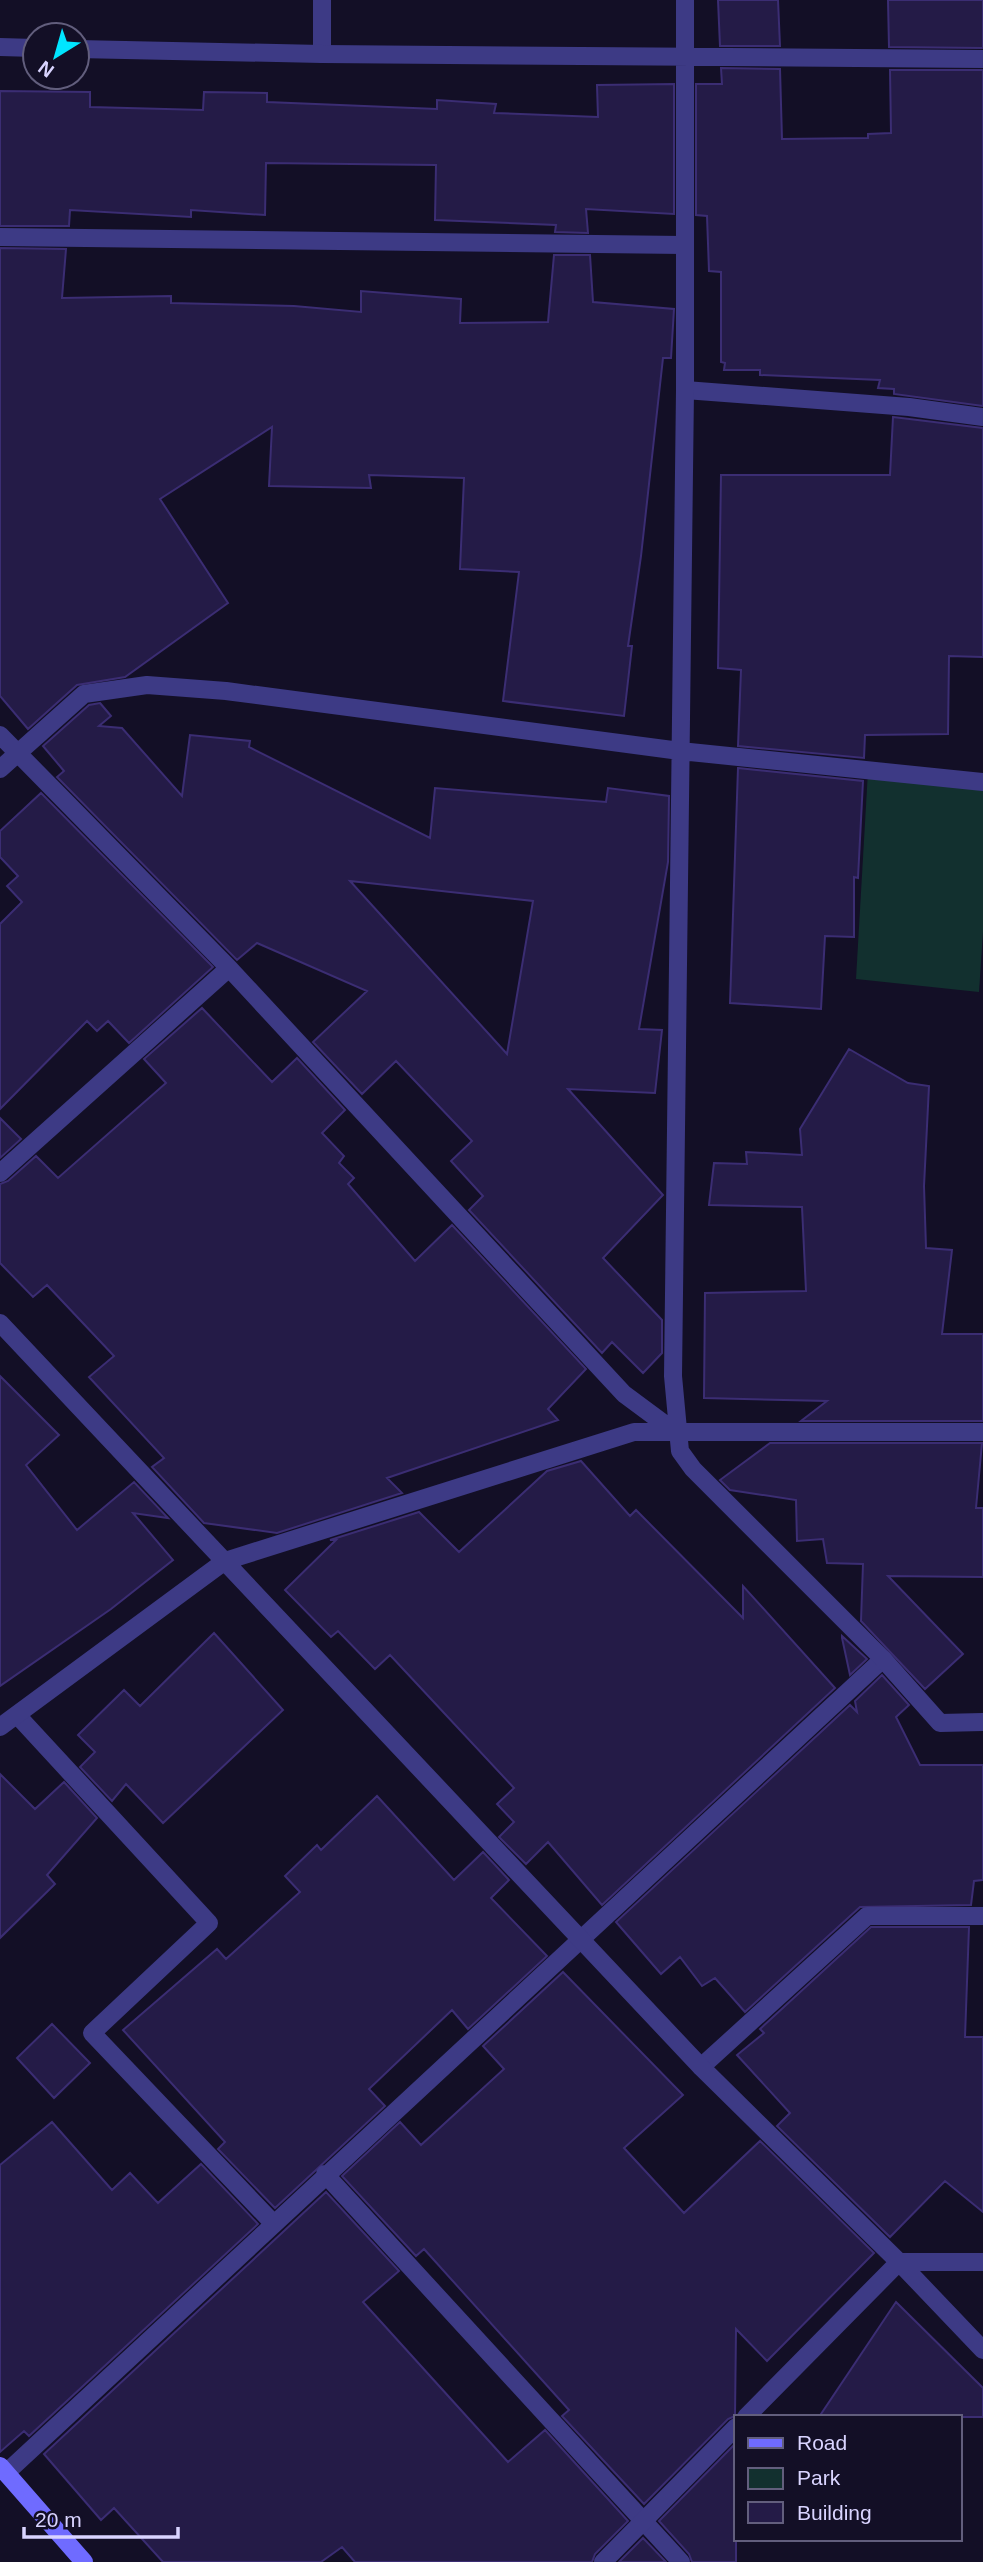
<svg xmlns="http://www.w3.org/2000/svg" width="983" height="2562" font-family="Helvetica,sans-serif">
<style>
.green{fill:#12302f}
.building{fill:#241b47;stroke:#3b2d73;stroke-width:2;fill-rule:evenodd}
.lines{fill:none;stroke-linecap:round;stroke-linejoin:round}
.lane{stroke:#3d3a85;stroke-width:18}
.street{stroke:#3d3a85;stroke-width:18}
.secondary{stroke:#6f6bff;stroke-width:18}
</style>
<rect width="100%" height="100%" fill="#130f26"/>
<path class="green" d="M 868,771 L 983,782 L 983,932 L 979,992 L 856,979 Z"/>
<path class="building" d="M 718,0 L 778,0 L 780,46 L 720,46 Z
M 888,0 L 983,0 L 983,48 L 889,47 Z
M 721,68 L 780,69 L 782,139 L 868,138 L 868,134 L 891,133 L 890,70 L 983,70 L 983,406 L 894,394 L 894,389 L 878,388 L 880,380 L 760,375 L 760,370 L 724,370 L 725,363 L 721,362 L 721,272 L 709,271 L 707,216 L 696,215 L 696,84 L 722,84 Z
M 674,84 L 674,214 L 586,209 L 588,233 L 555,232 L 556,225 L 435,220 L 436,165 L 266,163 L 265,215 L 191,210 L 191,217 L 70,210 L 69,226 L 0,226 L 0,91 L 90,92 L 90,107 L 203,110 L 204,92 L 267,93 L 267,102 L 437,109 L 437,100 L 496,104 L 494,113 L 598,117 L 597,85 Z
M 0,248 L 66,249 L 62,298 L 171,296 L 171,303 L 294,306 L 361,312 L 361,291 L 461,299 L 460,323 L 548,322 L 554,255 L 590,255 L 593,302 L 674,309 L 671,358 L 663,358 L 641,556 L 628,646 L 632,646 L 624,716 L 503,701 L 519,572 L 460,569 L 464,478 L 369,475 L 371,488 L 269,486 L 272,427 L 160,499 L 228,603 L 125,677 L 77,685 L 28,729 L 0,696 Z
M 893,417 L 983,428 L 983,657 L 949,656 L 948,734 L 865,735 L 864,758 L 738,746 L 741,670 L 718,668 L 721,475 L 890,475 Z
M 100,703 L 111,716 L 99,726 L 122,728 L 182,796 L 190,735 L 250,741 L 249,747 L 430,838 L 435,788 L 606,802 L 608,788 L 669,796 L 668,862 L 639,1029 L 662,1030 L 655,1093 L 568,1089 L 663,1195 L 603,1258 L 662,1320 L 662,1353 L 643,1373 L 612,1342 L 602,1353 L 469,1210 L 483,1196 L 451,1161 L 472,1141 L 396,1061 L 362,1094 L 313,1042 L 367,991 L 257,943 L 237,960 L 57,777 L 64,771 L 43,746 L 89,705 ZM 350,881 L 533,901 L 507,1054 Z
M 738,768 L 863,781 L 858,878 L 854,877 L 854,937 L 825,936 L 821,1009 L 730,1003 Z
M 41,793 L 213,967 L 129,1043 L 108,1021 L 97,1031 L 87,1021 L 0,1109 L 0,924 L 22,902 L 7,886 L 18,876 L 0,857 L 0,831 Z
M 202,1008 L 272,1082 L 297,1058 L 345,1110 L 322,1133 L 344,1156 L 339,1163 L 354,1178 L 348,1184 L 415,1261 L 452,1225 L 586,1369 L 548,1409 L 558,1420 L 387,1478 L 402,1493 L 277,1533 L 204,1523 L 152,1467 L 164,1458 L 89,1377 L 114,1356 L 47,1285 L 33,1297 L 0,1263 L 0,1184 L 8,1181 L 36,1156 L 58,1178 L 166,1083 L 144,1059 Z
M 849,1049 L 908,1083 L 929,1086 L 924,1186 L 926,1248 L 952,1250 L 942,1334 L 983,1334 L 983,1421 L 801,1421 L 827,1401 L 704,1398 L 705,1293 L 806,1291 L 802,1207 L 709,1205 L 714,1163 L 747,1164 L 746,1152 L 802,1155 L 800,1129 Z
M 0,1118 L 21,1139 L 0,1158 Z
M 0,1376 L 59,1435 L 26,1465 L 77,1530 L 134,1482 L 168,1518 L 133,1513 L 173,1560 L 111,1609 L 0,1686 Z
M 770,1443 L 982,1443 L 976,1508 L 983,1508 L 983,1577 L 888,1576 L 963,1654 L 925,1689 L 861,1621 L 863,1564 L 827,1563 L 823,1539 L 797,1541 L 796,1500 L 730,1490 L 720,1480 Z
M 581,1461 L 630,1516 L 636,1510 L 743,1618 L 743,1586 L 835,1688 L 602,1905 L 548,1842 L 526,1864 L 499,1837 L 514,1822 L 497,1804 L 514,1788 L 390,1655 L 375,1669 L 338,1631 L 331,1637 L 285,1590 L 336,1540 L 330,1540 L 419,1512 L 459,1552 L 547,1471 Z
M 214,1633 L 283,1710 L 163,1823 L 126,1784 L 112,1801 L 80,1767 L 95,1752 L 78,1735 L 124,1690 L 140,1706 Z
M 842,1636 L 867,1659 L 850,1675 L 842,1638 Z
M 882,1675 L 909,1705 L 896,1717 L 920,1765 L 983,1765 L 983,1880 L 974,1881 L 971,1905 L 860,1907 L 745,2012 L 715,1978 L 702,1986 L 680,1957 L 661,1974 L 616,1922 L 850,1705 L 857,1712 L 855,1701 Z
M 0,1774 L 35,1809 L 64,1782 L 97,1818 L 47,1875 L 55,1884 L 0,1938 Z
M 377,1796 L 454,1880 L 483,1852 L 509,1880 L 491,1898 L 547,1956 L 468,2029 L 452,2010 L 369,2089 L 385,2106 L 275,2208 L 218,2149 L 225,2142 L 123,2030 L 217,1949 L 226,1959 L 300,1892 L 285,1876 L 317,1845 L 321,1850 Z
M 871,1927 L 969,1927 L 965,2037 L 983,2037 L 983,2212 L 945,2181 L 890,2237 L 777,2126 L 790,2113 L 737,2055 L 764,2033 L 760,2029 Z
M 563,1972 L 683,2095 L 624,2148 L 684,2213 L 760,2141 L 874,2253 L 767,2361 L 736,2329 L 735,2416 L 728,2419 L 644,2504 L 562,2416 L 569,2410 L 424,2249 L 416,2256 L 342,2176 L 400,2122 L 421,2145 L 504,2069 L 483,2046 Z
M 52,2024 L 90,2063 L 54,2098 L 17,2058 Z
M 52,2122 L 112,2190 L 130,2173 L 158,2203 L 201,2164 L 258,2224 L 29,2436 L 24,2431 L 0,2452 L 0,2165 Z
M 326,2192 L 399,2271 L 363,2302 L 508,2462 L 545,2430 L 628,2521 L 595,2554 L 592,2562 L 355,2562 L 342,2547 L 321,2562 L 163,2562 L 114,2508 L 101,2520 L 44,2454 Z
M 896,2302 L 983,2388 L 983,2417 L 819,2417 Z
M 736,2443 L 736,2562 L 692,2562 L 689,2554 L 659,2521 Z
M 643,2538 L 666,2562 L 619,2562 Z"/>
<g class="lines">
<path class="lane" d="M 322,54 L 322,0
M 0,237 L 684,245
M 685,390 L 909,407 L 983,417
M 17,1715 L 209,1923 L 92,2033 L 273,2223
M 701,2067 L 867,1916 L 983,1916
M 325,2174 L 681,2562
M 6,2473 L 883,1659"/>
<path class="street" d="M 685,0 L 685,390 L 673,1376 L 680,1451 L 693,1469 L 883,1659 L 940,1723 L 983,1722
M 0,47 L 35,48
M 77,49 L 322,54 L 983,59
M 0,735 L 229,968 L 624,1394 L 678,1434
M 0,769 L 84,694 L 147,685 L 226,691 L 680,751 L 983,782
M 0,1173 L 229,968
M 0,1323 L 701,2067 L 899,2262 L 983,2350
M 0,1727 L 225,1561 L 634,1432 L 983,1432
M 746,2417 L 899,2262 L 983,2262
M 603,2562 L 736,2427"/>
<path class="secondary" d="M 0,2466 L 84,2562"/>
</g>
<rect x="734" y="2415" width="228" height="126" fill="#130f26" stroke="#625e7d" stroke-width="2"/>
<rect x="748" y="2438" width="35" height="10" fill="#6f6bff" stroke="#625e7d" stroke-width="2"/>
<text x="797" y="2450" font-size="21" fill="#d9d4ff">Road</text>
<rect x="748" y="2468" width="35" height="21" fill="#12302f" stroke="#625e7d" stroke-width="2"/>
<text x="797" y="2485" font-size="21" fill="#d9d4ff">Park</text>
<rect x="748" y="2502" width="35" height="21" fill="#241b47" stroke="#625e7d" stroke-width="2"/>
<text x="797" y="2520" font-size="21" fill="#d9d4ff">Building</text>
<g transform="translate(56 56) rotate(217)"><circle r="33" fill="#130f26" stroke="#625e7d" stroke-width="2"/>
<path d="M0-5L12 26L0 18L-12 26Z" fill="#00e5ff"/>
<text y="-10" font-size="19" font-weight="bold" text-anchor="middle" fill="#d9d4ff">N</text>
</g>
<path d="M24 2527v10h154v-10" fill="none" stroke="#d9d4ff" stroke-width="3.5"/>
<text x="35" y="2527" font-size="21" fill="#d9d4ff" stroke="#130f26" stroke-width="5" paint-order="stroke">20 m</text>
</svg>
